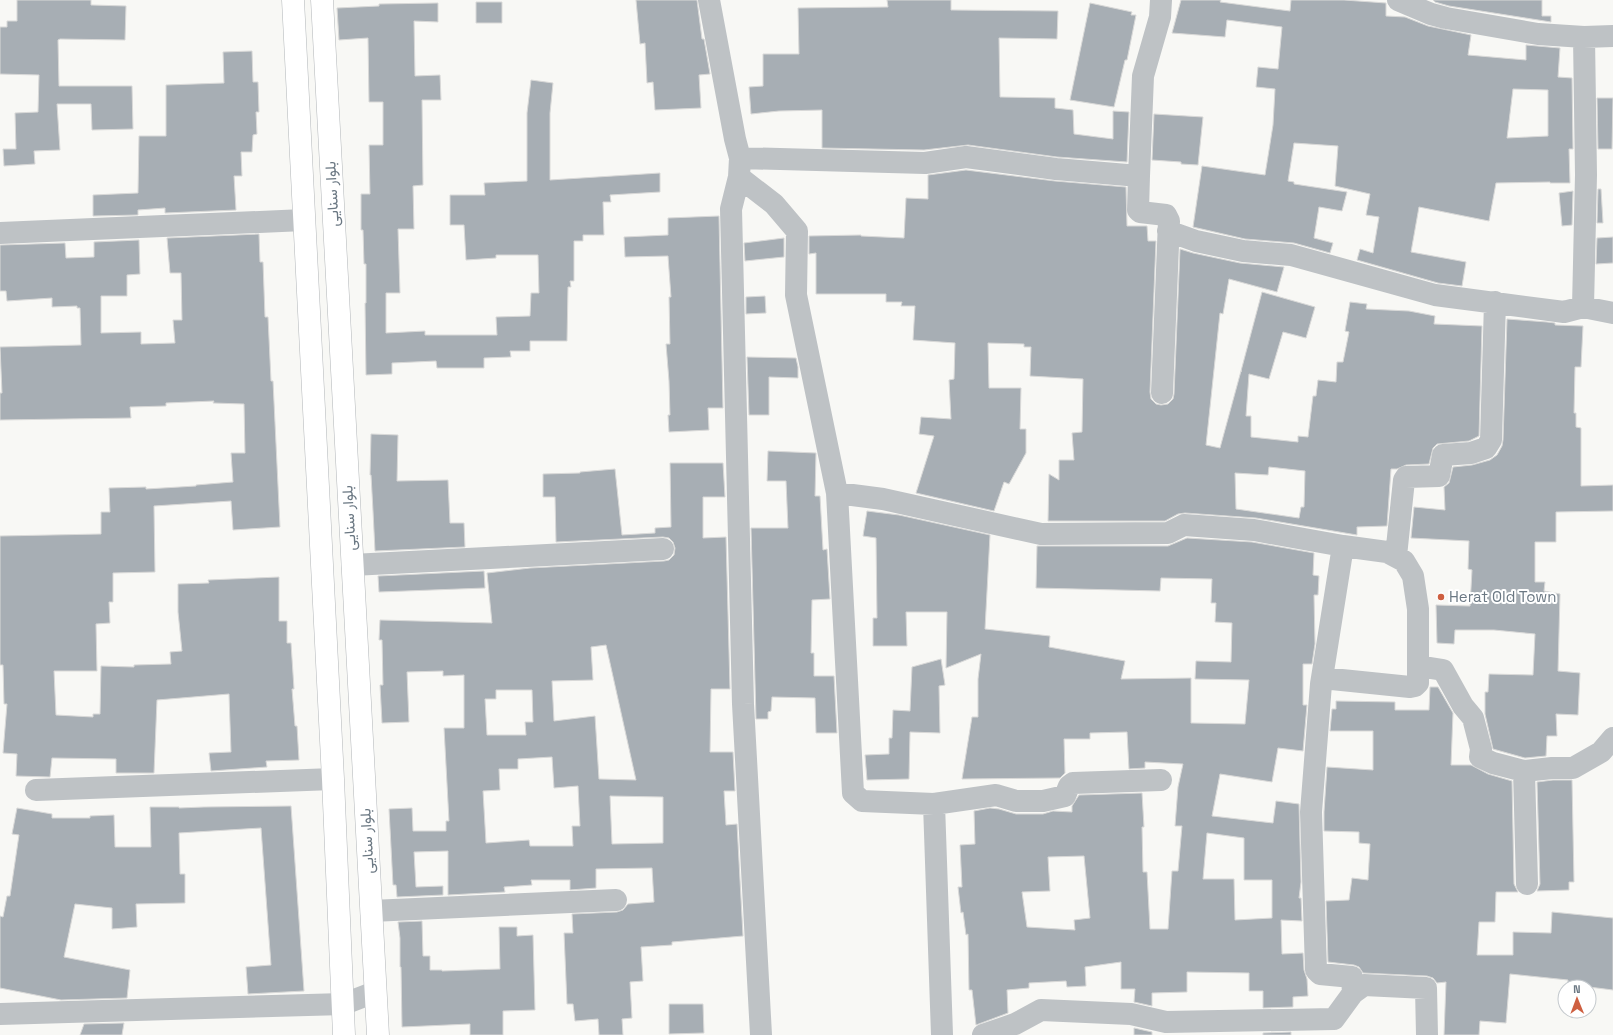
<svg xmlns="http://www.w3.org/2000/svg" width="1613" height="1035" font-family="'Space Grotesk',Vazirmatn,sans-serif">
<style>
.building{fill:#a7aeb4;stroke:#d9d9d8;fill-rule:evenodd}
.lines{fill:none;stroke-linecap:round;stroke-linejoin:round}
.major-casing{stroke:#b2b6b9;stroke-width:23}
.minor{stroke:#bec2c5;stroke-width:22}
.major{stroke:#fff;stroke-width:22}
.poi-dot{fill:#ce5f40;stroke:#fff;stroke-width:1.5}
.labels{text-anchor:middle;stroke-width:4;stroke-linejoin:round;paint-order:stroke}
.street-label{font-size:15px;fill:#6b7883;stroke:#fff}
.poi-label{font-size:15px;fill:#6b7883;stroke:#fff;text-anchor:start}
</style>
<rect width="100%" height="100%" fill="#f8f8f5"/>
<path class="building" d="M 17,0 L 91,0 L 91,5 L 126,6 L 125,40 L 60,39 L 58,40 L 59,86 L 132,86 L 133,129 L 92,130 L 91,104 L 57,104 L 60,150 L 34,151 L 35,164 L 4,166 L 3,149 L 16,149 L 15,113 L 38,112 L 39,75 L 0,74 L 0,27 L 7,27 L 7,21 L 17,21 Z
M 636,0 L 697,0 L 702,39 L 704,39 L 710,74 L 699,75 L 701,108 L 655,110 L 653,82 L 647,83 L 645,43 L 640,44 Z
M 887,0 L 951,0 L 951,10 L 1058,11 L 1057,39 L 999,38 L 1000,97 L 1055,98 L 1055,108 L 1073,110 L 1074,134 L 1113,139 L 1113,111 L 1129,112 L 1127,162 L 1057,157 L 968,145 L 924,150 L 822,148 L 822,110 L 779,111 L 751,114 L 749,87 L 763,86 L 763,54 L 799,54 L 798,8 L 888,7 Z
M 1181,0 L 1221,0 L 1220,2 L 1290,11 L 1291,0 L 1344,0 L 1386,3 L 1386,16 L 1405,17 L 1428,26 L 1471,35 L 1468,55 L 1526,60 L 1526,45 L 1560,48 L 1558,77 L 1572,78 L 1573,149 L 1569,149 L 1570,183 L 1550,183 L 1550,182 L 1496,183 L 1489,221 L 1419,207 L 1411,252 L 1466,262 L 1462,286 L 1438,283 L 1357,260 L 1360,249 L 1373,253 L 1379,217 L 1366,215 L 1370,194 L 1335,186 L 1338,146 L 1294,143 L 1288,181 L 1294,182 L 1294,184 L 1347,192 L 1342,211 L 1319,207 L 1314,238 L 1333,243 L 1330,253 L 1294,243 L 1245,239 L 1193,227 L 1202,166 L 1265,175 L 1273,125 L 1275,89 L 1256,87 L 1258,67 L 1278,69 L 1282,27 L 1227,20 L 1225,37 L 1172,33 ZM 1513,89 L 1548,90 L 1548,136 L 1507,138 Z
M 1433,0 L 1542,0 L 1542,16 L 1551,16 L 1551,22 L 1449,6 L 1435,2 Z
M 476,2 L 502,2 L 502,23 L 476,23 Z
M 438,3 L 438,22 L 414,21 L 415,76 L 440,75 L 441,100 L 422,100 L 423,185 L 413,186 L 414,229 L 398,229 L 400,293 L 386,293 L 386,333 L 425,331 L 425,335 L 497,335 L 496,317 L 530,316 L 531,293 L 539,293 L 538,255 L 496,255 L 496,258 L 466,260 L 464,225 L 450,225 L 450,195 L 485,195 L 484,183 L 527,181 L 527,113 L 531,80 L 553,83 L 550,113 L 550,180 L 660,173 L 660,192 L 610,195 L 611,202 L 603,202 L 604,235 L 583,235 L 583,241 L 574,241 L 574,281 L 570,281 L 571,287 L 568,287 L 567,341 L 530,341 L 530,351 L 510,351 L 511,357 L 484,358 L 484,368 L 437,368 L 436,361 L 392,363 L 392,374 L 366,375 L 365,303 L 366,303 L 366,264 L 364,264 L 363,230 L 361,230 L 361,194 L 370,194 L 369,145 L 383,145 L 383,102 L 369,102 L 368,38 L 339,40 L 337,8 L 379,6 L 379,4 Z
M 1090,3 L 1132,12 L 1131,15 L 1136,15 L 1127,60 L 1125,60 L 1114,107 L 1070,100 Z
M 252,51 L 253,82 L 258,82 L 259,112 L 256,112 L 257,134 L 253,135 L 252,152 L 241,152 L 242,176 L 234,176 L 236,210 L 165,213 L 165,208 L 138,210 L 138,215 L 93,216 L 93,195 L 138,193 L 139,136 L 166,136 L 166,85 L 224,83 L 223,52 Z
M 1597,98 L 1613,98 L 1612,149 L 1598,149 Z
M 1154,114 L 1203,117 L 1198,165 L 1181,164 L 1181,162 L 1152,160 Z
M 966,170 L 1055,181 L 1126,187 L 1127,226 L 1147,226 L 1148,241 L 1156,241 L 1150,392 L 1151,399 L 1156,404 L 1161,405 L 1168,404 L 1173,399 L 1174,394 L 1180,249 L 1193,253 L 1240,263 L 1284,267 L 1277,292 L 1229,279 L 1223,314 L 1220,313 L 1206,445 L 1220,448 L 1241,371 L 1242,371 L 1241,371 L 1262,292 L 1315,307 L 1306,338 L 1283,332 L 1269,379 L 1249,374 L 1246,416 L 1251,416 L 1251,437 L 1298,442 L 1298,436 L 1308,437 L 1313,396 L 1316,396 L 1318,380 L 1336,382 L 1337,362 L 1343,362 L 1349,332 L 1345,331 L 1350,302 L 1367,304 L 1366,309 L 1409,311 L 1435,316 L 1434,324 L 1482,326 L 1479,436 L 1469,441 L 1437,444 L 1433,448 L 1429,464 L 1406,465 L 1397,469 L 1391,469 L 1387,526 L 1357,527 L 1357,535 L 1256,518 L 1185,513 L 1178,514 L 1165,521 L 1048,521 L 1049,474 L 1059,480 L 1059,460 L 1074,460 L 1072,433 L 1082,432 L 1083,379 L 1030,376 L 1031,347 L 1024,347 L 1024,344 L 988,343 L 989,388 L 1021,388 L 1020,429 L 1026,429 L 1026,453 L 1009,484 L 1004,482 L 994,511 L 916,493 L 934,436 L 919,434 L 921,417 L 951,419 L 949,380 L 954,379 L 955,343 L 913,340 L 915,306 L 901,306 L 902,302 L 886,302 L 886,294 L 816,294 L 816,253 L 809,254 L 809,236 L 861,235 L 861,236 L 904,238 L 906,198 L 928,199 L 928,175 ZM 1269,467 L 1305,471 L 1304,507 L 1301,507 L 1299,518 L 1236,509 L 1235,473 L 1268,475 Z
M 1598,189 L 1601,189 L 1603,223 L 1597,223 Z
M 1573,191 L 1572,225 L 1562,226 L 1559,193 Z
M 719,216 L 723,408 L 708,408 L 709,430 L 669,432 L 668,415 L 670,415 L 669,381 L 666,344 L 670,344 L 669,297 L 671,297 L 668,256 L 625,257 L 624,237 L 668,235 L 668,218 Z
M 259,234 L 260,262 L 263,262 L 265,317 L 268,317 L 271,381 L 273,381 L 280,527 L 233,530 L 231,501 L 154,506 L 155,572 L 113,573 L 113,602 L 109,602 L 110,623 L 96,624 L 97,671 L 54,671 L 56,715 L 93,717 L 93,714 L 100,714 L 101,666 L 134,667 L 134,665 L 171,664 L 170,652 L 182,651 L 178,612 L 178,584 L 209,583 L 208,580 L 279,577 L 279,621 L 287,621 L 287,643 L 291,643 L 294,689 L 292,689 L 295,726 L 297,726 L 299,760 L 266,761 L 267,767 L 211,771 L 209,753 L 231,752 L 229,694 L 157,700 L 154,773 L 116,773 L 116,759 L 52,758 L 50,777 L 16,776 L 17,754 L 3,753 L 7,704 L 4,704 L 3,665 L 0,665 L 0,536 L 101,534 L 101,512 L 110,512 L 109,488 L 146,487 L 146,489 L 196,486 L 196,485 L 233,482 L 231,453 L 245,453 L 244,404 L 213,403 L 214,401 L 166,403 L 166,406 L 130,407 L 131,418 L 0,420 L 0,393 L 2,393 L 0,347 L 81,345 L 80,308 L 77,308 L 77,306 L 52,307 L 52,298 L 7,301 L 6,291 L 0,291 L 0,245 L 65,243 L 66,258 L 94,257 L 94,242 L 139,240 L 140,274 L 127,275 L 127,296 L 101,296 L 101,333 L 141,332 L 141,344 L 175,343 L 173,320 L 182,320 L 181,273 L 170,273 L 167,238 Z
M 1613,237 L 1613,263 L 1596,264 L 1597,238 Z
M 784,238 L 784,257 L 745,261 L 744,243 Z
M 765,296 L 766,313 L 746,314 L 746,297 Z
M 1507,319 L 1547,322 L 1555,323 L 1555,325 L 1583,326 L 1581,367 L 1575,367 L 1574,413 L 1576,413 L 1576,427 L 1581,428 L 1581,486 L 1613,485 L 1613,511 L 1556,512 L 1556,542 L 1535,542 L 1535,582 L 1545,582 L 1544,591 L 1560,594 L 1558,671 L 1580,673 L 1578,715 L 1556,714 L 1557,736 L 1547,736 L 1546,756 L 1525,758 L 1493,749 L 1485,714 L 1485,692 L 1488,692 L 1489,674 L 1533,675 L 1535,634 L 1494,630 L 1455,630 L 1454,644 L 1437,643 L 1436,605 L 1470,606 L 1472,570 L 1468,569 L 1469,541 L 1411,538 L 1414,507 L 1445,510 L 1444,487 L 1449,483 L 1453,467 L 1472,465 L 1490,460 L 1497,455 L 1502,446 L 1503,440 Z
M 747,357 L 796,358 L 798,367 L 798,378 L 769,377 L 769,415 L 749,415 Z
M 371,434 L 398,435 L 397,481 L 448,480 L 450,523 L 464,523 L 465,547 L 375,551 L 373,511 L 371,475 L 370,475 Z
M 768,451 L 816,453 L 815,496 L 820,496 L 823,550 L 827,549 L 830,599 L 812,600 L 811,653 L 814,653 L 814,676 L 834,676 L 837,733 L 816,733 L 815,698 L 772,697 L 771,711 L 768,712 L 768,719 L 756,719 L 751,528 L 788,528 L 786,481 L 767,481 Z
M 670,463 L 723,463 L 725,497 L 703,497 L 703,538 L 726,537 L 730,689 L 711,689 L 710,752 L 733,752 L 735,791 L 724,791 L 726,825 L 737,824 L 743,936 L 672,942 L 672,945 L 641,947 L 643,981 L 630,982 L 632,1018 L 622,1019 L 623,1035 L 599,1035 L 598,1019 L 575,1021 L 573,1004 L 567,1004 L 564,933 L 573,933 L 572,914 L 617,912 L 623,910 L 628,904 L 654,902 L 652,868 L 596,869 L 596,888 L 570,890 L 570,880 L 531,880 L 532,885 L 504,887 L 505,892 L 448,895 L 448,851 L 414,852 L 416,887 L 443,886 L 443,895 L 397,897 L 396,885 L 393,885 L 389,809 L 412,808 L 413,831 L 446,831 L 446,821 L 449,821 L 444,728 L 464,728 L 464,675 L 443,676 L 443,671 L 407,672 L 409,722 L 382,723 L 380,685 L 383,685 L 382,640 L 379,640 L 380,620 L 492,623 L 487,573 L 530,568 L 664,561 L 669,560 L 674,555 L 675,548 L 673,542 L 669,538 L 663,537 L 556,542 L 555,497 L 543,497 L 543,474 L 580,473 L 580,472 L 615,469 L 622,535 L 655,533 L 655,528 L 671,527 ZM 606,645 L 636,780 L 599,779 L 595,716 L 554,721 L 552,681 L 593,680 L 591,647 ZM 496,690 L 532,690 L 533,722 L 525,722 L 526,735 L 487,735 L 485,699 L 496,699 ZM 552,757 L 554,788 L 578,786 L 580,826 L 572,826 L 573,846 L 530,846 L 529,840 L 486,843 L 483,791 L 500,790 L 499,769 L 518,769 L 518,759 ZM 610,796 L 663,797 L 663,843 L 612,844 Z
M 867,511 L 899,515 L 990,535 L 985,629 L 1050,636 L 1049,647 L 1125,661 L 1121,679 L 1191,678 L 1191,723 L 1245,724 L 1249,680 L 1195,679 L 1196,661 L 1231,662 L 1232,623 L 1215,622 L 1216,603 L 1211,603 L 1212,579 L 1161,578 L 1160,591 L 1036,588 L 1037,546 L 1168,546 L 1187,538 L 1252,542 L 1314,553 L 1313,575 L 1319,576 L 1318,595 L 1314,595 L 1315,644 L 1312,664 L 1303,664 L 1303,705 L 1307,705 L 1303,751 L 1278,748 L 1272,782 L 1220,774 L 1212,816 L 1273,823 L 1276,801 L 1299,804 L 1301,882 L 1299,898 L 1301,898 L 1302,921 L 1281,920 L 1282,954 L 1303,953 L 1304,970 L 1307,979 L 1308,996 L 1293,997 L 1293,1007 L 1263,1008 L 1263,991 L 1249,991 L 1249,973 L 1187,972 L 1187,992 L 1152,993 L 1152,1006 L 1134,1002 L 1135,989 L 1121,989 L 1121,962 L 1085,967 L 1086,986 L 1067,987 L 1066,981 L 1029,983 L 1029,988 L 1007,990 L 1008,1013 L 976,1025 L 972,990 L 969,990 L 968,934 L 966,935 L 963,912 L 961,913 L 958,887 L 962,887 L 960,845 L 975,844 L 974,811 L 990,808 L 999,809 L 1016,814 L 1043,814 L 1053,811 L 1072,812 L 1072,806 L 1079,795 L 1142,793 L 1144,827 L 1142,827 L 1143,872 L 1147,872 L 1150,929 L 1168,929 L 1172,871 L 1178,871 L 1182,826 L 1175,826 L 1178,787 L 1183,764 L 1145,762 L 1145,768 L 1129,769 L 1127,732 L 1090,733 L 1090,739 L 1064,739 L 1065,773 L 1060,778 L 962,779 L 972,717 L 978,717 L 978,679 L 981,654 L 946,668 L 947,612 L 906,612 L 907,646 L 873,646 L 873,618 L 877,618 L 876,538 L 863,536 ZM 1207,833 L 1244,838 L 1244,880 L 1272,880 L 1272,918 L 1235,920 L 1234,879 L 1203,879 ZM 1084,856 L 1090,918 L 1074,920 L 1075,930 L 1027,927 L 1022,892 L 1050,891 L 1048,857 Z
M 484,571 L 485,588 L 379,592 L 378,576 Z
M 941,659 L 945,685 L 939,686 L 940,733 L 910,732 L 909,779 L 867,780 L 865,755 L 889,754 L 889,738 L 892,738 L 893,710 L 910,711 L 912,667 Z
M 1430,687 L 1438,687 L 1453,713 L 1451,765 L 1471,765 L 1488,774 L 1512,781 L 1514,884 L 1518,892 L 1496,892 L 1495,922 L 1479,922 L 1477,955 L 1513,955 L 1513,932 L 1551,933 L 1552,912 L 1613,918 L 1613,990 L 1589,987 L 1567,987 L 1568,980 L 1510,974 L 1506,1023 L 1480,1021 L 1479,1035 L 1444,1035 L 1446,982 L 1437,983 L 1433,978 L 1427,976 L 1363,973 L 1359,967 L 1354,965 L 1328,962 L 1326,901 L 1349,900 L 1352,878 L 1368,880 L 1370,844 L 1359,843 L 1359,832 L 1324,831 L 1324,812 L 1327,767 L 1373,770 L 1373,731 L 1330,731 L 1332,709 L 1336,709 L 1336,701 L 1395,702 L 1395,710 L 1429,710 Z
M 1553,780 L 1572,780 L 1574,882 L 1569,882 L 1569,890 L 1537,891 L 1540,884 L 1537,782 Z
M 291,806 L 304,991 L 248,994 L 246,967 L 271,965 L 261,828 L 179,833 L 180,874 L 185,874 L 185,903 L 136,904 L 137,927 L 112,929 L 112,908 L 75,904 L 64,957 L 130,970 L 127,998 L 61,1000 L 0,988 L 0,916 L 3,917 L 7,896 L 10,896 L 19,835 L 12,834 L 17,808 L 52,814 L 52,818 L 90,818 L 90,816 L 114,815 L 115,847 L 151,847 L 150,807 L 179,807 L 179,808 L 204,807 Z
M 422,921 L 423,956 L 430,956 L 430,970 L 442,970 L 442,971 L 500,969 L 499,927 L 517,927 L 517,936 L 533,935 L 535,1010 L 503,1011 L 503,1035 L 470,1035 L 470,1024 L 402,1027 L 401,967 L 400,967 L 400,938 L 398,922 Z
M 669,1004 L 703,1004 L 704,1033 L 669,1034 Z
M 124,1023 L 122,1035 L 80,1035 L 84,1024 Z
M 1134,1028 L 1152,1032 L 1152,1035 L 1134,1035 Z
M 1291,1032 L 1291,1035 L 1263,1035 L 1263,1033 Z"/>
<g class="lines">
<g class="major-casing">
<path id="major" d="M 293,0 L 333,779 L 344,1035
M 322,0 L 378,1035"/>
</g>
<path class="minor" d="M 709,0 L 735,139 L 740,158 L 739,177 L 774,204 L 797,231 L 796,295 L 837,493 L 853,793 L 862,801 L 934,804 L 942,1035
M 1398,0 L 1431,14 L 1446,18 L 1538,34 L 1584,37 L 1613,36
M 740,158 L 925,163 L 966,157 L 1056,169 L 1139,176 L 1138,210 L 1140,212 L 1166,215 L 1169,221 L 1162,393
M 1139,176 L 1143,76 L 1160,17 L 1161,0
M 739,177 L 731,209 L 743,704 L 761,1035
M 1168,231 L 1196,241 L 1243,251 L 1291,255 L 1435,295 L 1564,312 L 1583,307 L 1613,313
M 0,233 L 304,220
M 1583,307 L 1586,175 L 1584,37
M 837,493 L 883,499 L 1041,534 L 1168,533 L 1184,525 L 1254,530 L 1343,546 L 1387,552 L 1404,561 L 1413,576 L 1418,609 L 1418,683 L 1415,686 L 1410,687 L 1322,678
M 1343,546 L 1321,684 L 1311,812 L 1316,970 L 1320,974 L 1352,977 L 1353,993
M 1396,556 L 1404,480 L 1406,477 L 1439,476 L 1443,455 L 1471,453 L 1486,448 L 1491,440 L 1495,302
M 352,565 L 663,549
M 1418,666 L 1443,670 L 1463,706 L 1473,718 L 1481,749 L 1480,757 L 1493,763 L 1524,771 L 1552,768 L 1573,768 L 1601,752 L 1613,738
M 1524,771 L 1527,884
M 36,790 L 333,779
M 934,804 L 996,795 L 1016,801 L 1043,801 L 1065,796 L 1069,786 L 1073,783 L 1161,780
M 371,911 L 616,900
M 0,1014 L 344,1004 L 375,992
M 983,1035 L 1015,1024 L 1041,1010 L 1131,1014 L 1166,1022 L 1334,1019 L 1353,993 L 1364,985 L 1426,988 L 1427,1035"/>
<use href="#major" class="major"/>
</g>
<circle class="poi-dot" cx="1441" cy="597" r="4"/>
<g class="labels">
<g class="street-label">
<text transform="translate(332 194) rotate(-93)" y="5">بلوار سنایی</text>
<text transform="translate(349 518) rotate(-93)" y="5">بلوار سنایی</text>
<text transform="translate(367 841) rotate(-93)" y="5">بلوار سنایی</text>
</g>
<g class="poi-label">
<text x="1449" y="602">Herat Old Town</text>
</g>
</g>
<g transform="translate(1577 999) rotate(359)"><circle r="19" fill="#ffffff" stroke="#c4c9cd"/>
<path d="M0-3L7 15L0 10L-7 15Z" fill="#ce5f40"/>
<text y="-6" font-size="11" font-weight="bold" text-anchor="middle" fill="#6b7883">N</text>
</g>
</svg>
